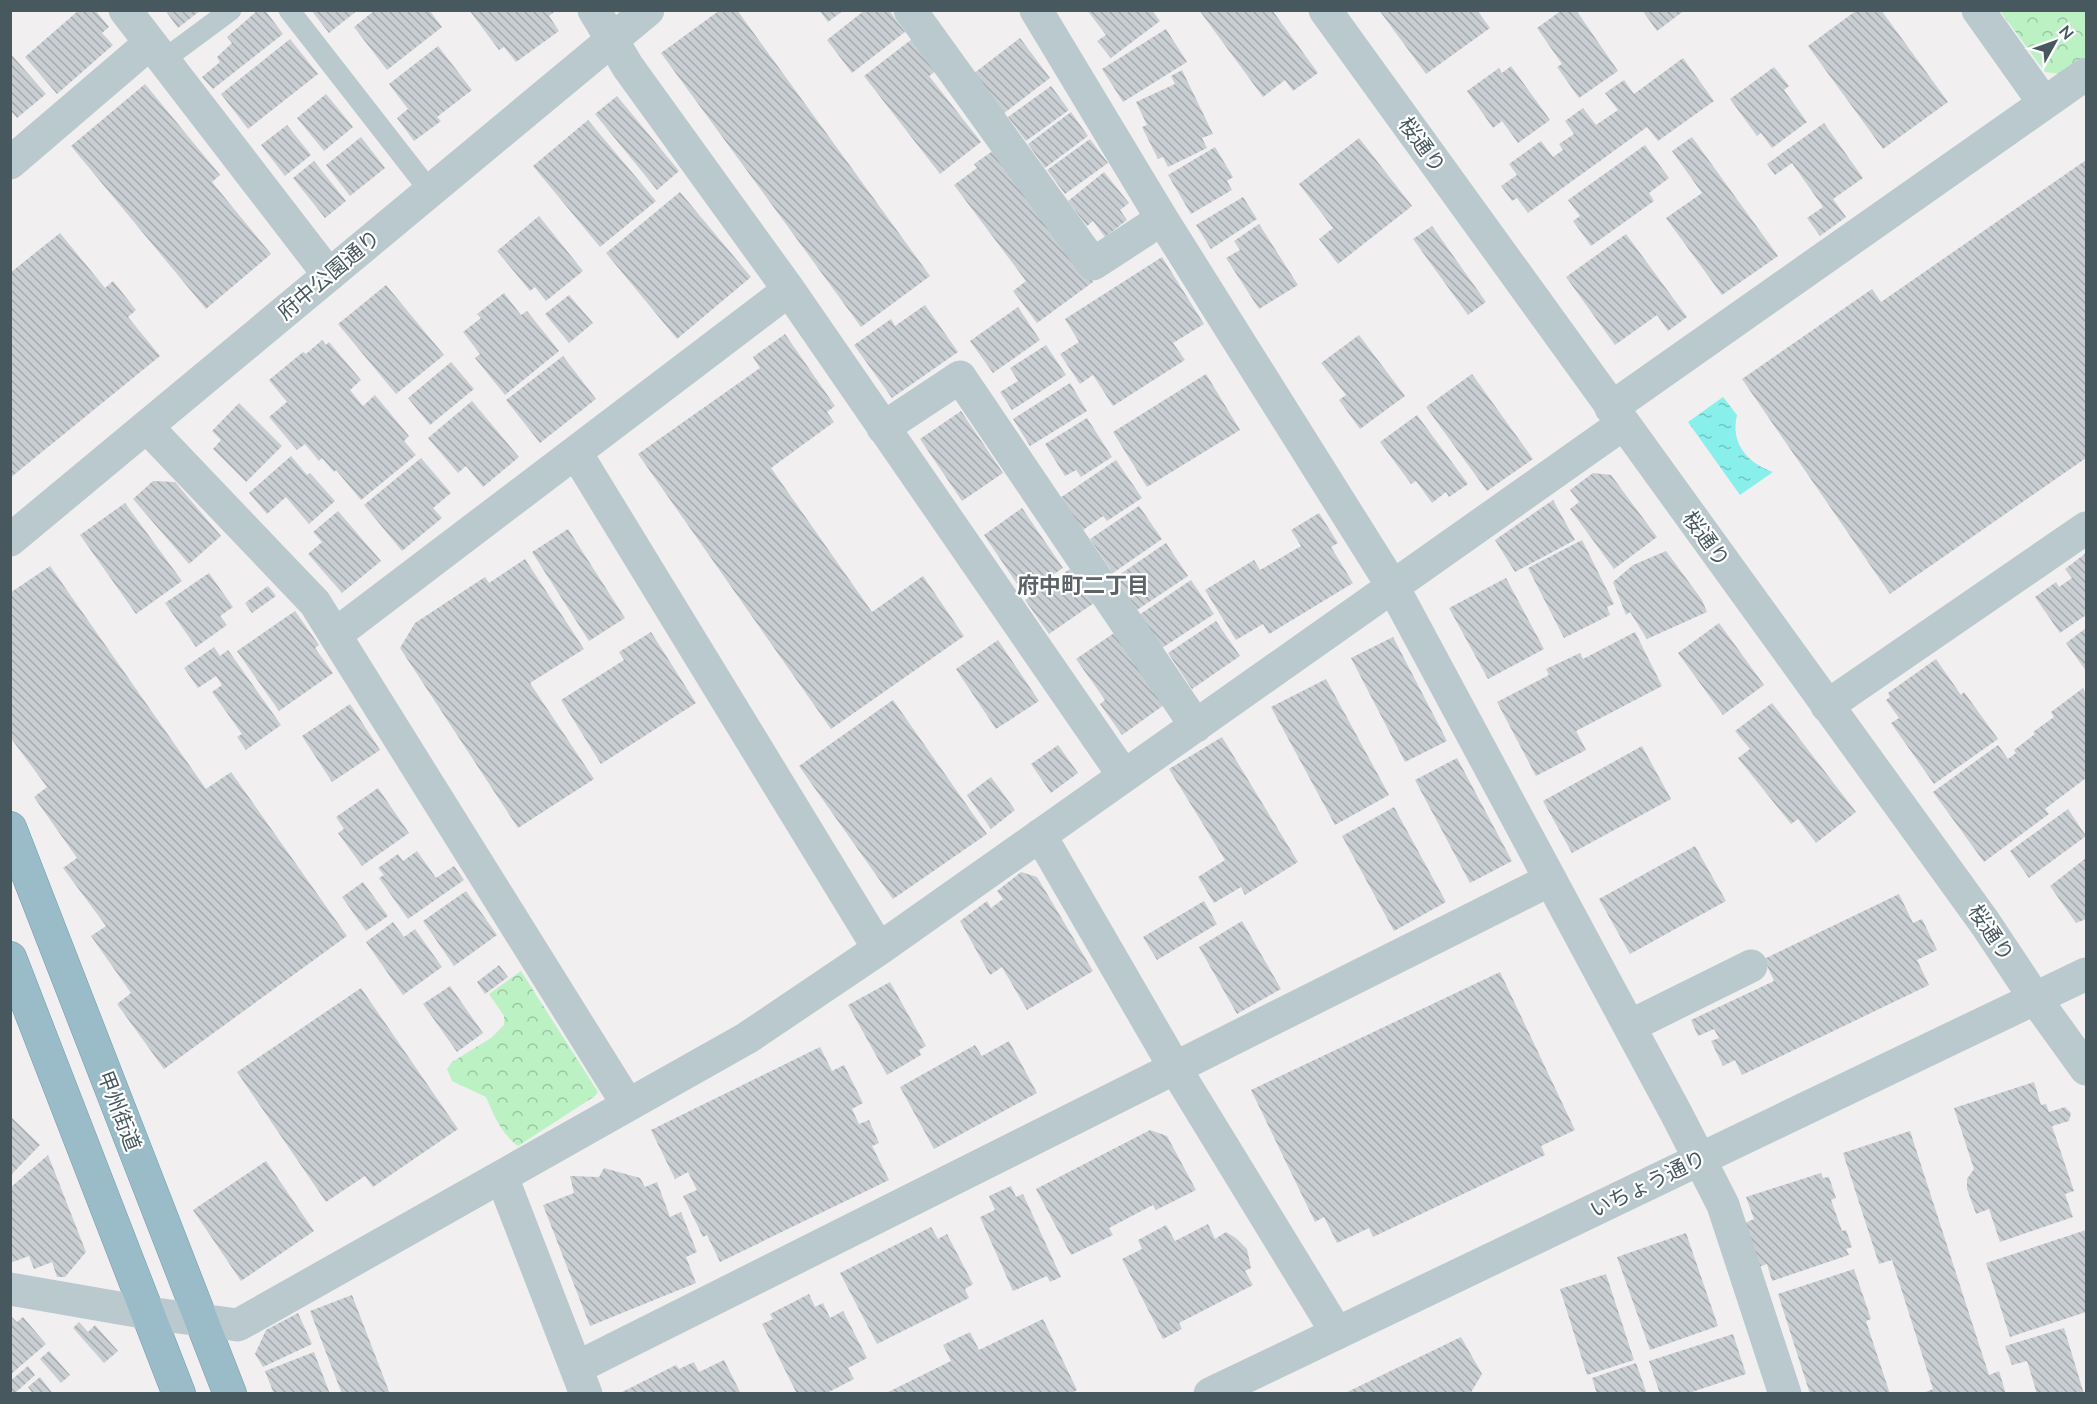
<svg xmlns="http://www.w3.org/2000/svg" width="2097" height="1404" font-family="Lato,'Noto Sans JP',sans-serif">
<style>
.forest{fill:url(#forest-crowns)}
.water{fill:url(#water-ripples)}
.building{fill:url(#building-back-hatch)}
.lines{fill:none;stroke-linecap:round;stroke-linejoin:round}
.trunk-casing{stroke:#719cac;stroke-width:34}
.service{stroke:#bac9cd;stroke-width:21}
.minor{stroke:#bac9cd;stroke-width:33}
.tertiary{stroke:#bac9cd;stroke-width:33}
.trunk{stroke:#9abcc8;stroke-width:33}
.labels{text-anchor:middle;stroke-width:4.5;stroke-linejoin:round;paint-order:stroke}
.street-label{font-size:21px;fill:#47595e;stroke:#fff}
.neighbourhood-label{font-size:22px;font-weight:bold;fill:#5c6265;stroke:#fff}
</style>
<defs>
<pattern id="forest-crowns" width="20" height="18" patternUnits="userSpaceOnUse" patternTransform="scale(1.5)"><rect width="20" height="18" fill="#bcf1c4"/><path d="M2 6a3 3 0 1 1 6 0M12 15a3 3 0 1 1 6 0" fill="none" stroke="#9bc6a2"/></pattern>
<pattern id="water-ripples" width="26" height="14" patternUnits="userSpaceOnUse" patternTransform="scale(1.5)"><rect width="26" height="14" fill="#88efeb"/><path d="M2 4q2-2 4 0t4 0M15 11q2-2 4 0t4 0" fill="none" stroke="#71c5c2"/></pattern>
<pattern id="building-back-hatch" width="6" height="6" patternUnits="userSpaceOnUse" patternTransform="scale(1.5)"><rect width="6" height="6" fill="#c9ced2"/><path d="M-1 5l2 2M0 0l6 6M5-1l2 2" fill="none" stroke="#a5aaae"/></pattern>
</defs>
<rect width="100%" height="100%" fill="#f2eff0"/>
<path class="forest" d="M 2000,11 L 2086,11 L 2086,56 L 2060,74 L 2045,72 Z
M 521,971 L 598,1092 L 595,1096 L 518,1146 C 501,1133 494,1116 486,1097 L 452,1081 L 447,1069 L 452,1062 L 491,1038 L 504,1025 L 504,1016 L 489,994 Z"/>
<path class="water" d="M 1723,397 L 1737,415 C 1730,444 1748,463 1773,472 L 1740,495 L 1688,422 Z"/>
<path class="building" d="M 79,10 L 95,10 L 109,27 L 102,33 L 113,45 L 57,94 L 25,57 Z
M 165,10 L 201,10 L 178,28 Z
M 258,10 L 265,10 L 283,34 L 213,89 L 202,77 L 220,62 L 217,57 L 232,43 L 227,37 Z
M 311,10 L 358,10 L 329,33 Z
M 375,10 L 429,10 L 442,27 L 387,70 L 354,27 Z
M 469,10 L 553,10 L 554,12 L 549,16 L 559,31 L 516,62 L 504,47 L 499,50 Z
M 720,10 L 737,10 L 930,276 L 861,327 L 661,53 Z
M 819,10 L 844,10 L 828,22 Z
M 865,10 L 889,10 L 905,32 L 852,73 L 827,40 Z
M 1087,10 L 1152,10 L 1160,21 L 1111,58 L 1097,41 L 1106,35 Z
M 1199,10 L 1272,10 L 1318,73 L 1293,91 L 1285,80 L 1263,97 Z
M 1379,10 L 1477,10 L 1490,28 L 1426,74 Z
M 1562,10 L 1576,10 L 1618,71 L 1579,98 L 1557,67 L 1562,64 L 1537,28 Z
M 1642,10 L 1685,10 L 1657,31 Z
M 1857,10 L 1881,10 L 1948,102 L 1883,149 L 1808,46 Z
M 1166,29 L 1187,62 L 1123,102 L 1102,69 Z
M 1020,38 L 1050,78 L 1003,114 L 973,74 Z
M 290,39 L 318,74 L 248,129 L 221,94 Z
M 912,39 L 936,71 L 929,76 L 981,142 L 940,174 L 864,76 Z
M 438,46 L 472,90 L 437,117 L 441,121 L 414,141 L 397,118 L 408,109 L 389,84 Z
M 10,53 L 46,94 L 17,118 L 10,110 Z
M 1683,58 L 1714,101 L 1658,141 L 1647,127 L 1528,213 L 1517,198 L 1512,201 L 1501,186 L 1517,175 L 1509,164 L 1541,141 L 1553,157 L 1563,150 L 1559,144 L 1574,134 L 1565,121 L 1583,108 L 1596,125 L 1618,110 L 1605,93 L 1624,80 L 1634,94 Z
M 1511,66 L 1550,120 L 1518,143 L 1502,121 L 1493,128 L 1467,91 L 1499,68 L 1502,73 Z
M 1774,67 L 1789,86 L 1784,90 L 1807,122 L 1772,148 L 1761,133 L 1757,136 L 1730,99 Z
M 1182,70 L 1213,134 L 1202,138 L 1207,148 L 1168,167 L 1163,157 L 1158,159 L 1142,127 L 1147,125 L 1136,102 L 1175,84 L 1171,76 Z
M 145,84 L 220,175 L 212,182 L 271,254 L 206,309 L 71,146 Z
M 1051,86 L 1069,110 L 1026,141 L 1008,117 Z
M 326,94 L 353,127 L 324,151 L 297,118 Z
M 617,96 L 679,171 L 657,190 L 595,114 Z
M 1071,112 L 1088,136 L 1045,168 L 1028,144 Z
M 588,120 L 656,201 L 600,247 L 533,166 Z
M 1824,123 L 1863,178 L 1833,199 L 1846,217 L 1820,236 L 1807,218 L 1823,207 L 1792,163 L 1775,175 L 1767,164 Z
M 287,125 L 311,155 L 285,176 L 261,145 Z
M 361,137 L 385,168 L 350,196 L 326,165 Z
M 1692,137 L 1778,256 L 1722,295 L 1666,218 L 1702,193 L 1672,151 Z
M 1359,138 L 1412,206 L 1338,264 L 1319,239 L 1333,228 L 1299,184 Z
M 1090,139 L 1108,163 L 1065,194 L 1047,170 Z
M 1645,145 L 1669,178 L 1649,193 L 1654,201 L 1591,246 L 1573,221 L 1580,216 L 1568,200 Z
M 1215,147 L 1233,177 L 1227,181 L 1232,190 L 1191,214 L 1168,175 Z
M 994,150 L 1093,282 L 1037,323 L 1013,291 L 1026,281 L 954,185 L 977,168 L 974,164 Z
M 2086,160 L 2086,458 L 1890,594 L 1742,379 L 1872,289 L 1881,302 Z
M 314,161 L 346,201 L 325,218 L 293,178 Z
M 1104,172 L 1129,203 L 1120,210 L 1127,220 L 1105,237 L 1093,221 L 1087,226 L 1068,201 Z
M 680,192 L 751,277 L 677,339 L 606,253 Z
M 1243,197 L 1257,219 L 1211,249 L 1196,225 Z
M 539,216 L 583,271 L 546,301 L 535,287 L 530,291 L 497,251 Z
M 1259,224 L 1298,285 L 1259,309 L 1226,258 L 1240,250 L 1234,241 Z
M 1432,226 L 1486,302 L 1468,315 L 1413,239 Z
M 60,233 L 105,288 L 113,281 L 136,310 L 128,317 L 160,356 L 10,478 L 10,273 Z
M 1626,234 L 1687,317 L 1668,331 L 1657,315 L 1615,345 L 1566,277 Z
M 1162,257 L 1204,324 L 1173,343 L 1185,360 L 1113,406 L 1093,375 L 1080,384 L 1060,354 L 1079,342 L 1065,319 Z
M 386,285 L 444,355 L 396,394 L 338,324 Z
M 504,293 L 521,315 L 527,311 L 559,351 L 505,395 L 475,358 L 480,354 L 463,332 L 481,318 L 477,314 Z
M 569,295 L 593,323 L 569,343 L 545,314 Z
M 925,305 L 958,352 L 892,398 L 854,345 L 891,319 L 895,326 Z
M 1018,307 L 1040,340 L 993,373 L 970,341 Z
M 785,334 L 835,406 L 827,412 L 834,422 L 771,468 L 872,612 L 923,576 L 964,636 L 831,729 L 638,454 L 760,368 L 753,357 Z
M 1359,335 L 1405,396 L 1360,429 L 1339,400 L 1346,395 L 1321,363 Z
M 322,340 L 326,345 L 329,342 L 361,380 L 350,390 L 363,406 L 375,395 L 409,436 L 404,441 L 416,455 L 361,500 L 336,470 L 334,472 L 322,458 L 319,461 L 305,444 L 297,450 L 269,417 L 287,402 L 269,380 L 303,352 L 306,354 Z
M 1046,345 L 1066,375 L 1012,410 L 1000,392 L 1018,381 L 1010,368 Z
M 563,356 L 596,399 L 540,443 L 506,400 Z
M 451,362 L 474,389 L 430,425 L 408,398 Z
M 1206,374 L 1240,430 L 1147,487 L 1113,432 Z
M 1472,374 L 1533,459 L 1487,491 L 1426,407 Z
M 1070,383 L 1087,411 L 1030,446 L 1013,419 Z
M 472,401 L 519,457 L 483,487 L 466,466 L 458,473 L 428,438 Z
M 239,403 L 282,446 L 246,482 L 213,449 L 221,440 L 212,431 Z
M 961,411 L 1003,473 L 962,501 L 920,439 Z
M 1417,415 L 1468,484 L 1449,497 L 1446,492 L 1432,503 L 1416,481 L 1411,484 L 1380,442 Z
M 1087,418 L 1112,457 L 1081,477 L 1076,470 L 1065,476 L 1045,444 Z
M 291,456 L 307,475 L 310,473 L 335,501 L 309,524 L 286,497 L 267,514 L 249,493 Z
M 421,458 L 451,493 L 433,508 L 442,518 L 402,551 L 364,505 Z
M 1116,460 L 1142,498 L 1107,521 L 1103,516 L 1083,530 L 1060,498 Z
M 1593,473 L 1611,475 L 1657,537 L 1614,569 L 1570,509 L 1579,502 L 1570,490 Z
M 153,481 L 175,482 L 221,536 L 189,564 L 133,499 Z
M 1553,500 L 1575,540 L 1515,572 L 1495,540 Z
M 125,503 L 182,581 L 136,614 L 80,535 Z
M 1139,506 L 1162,539 L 1113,573 L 1090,539 Z
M 1022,508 L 1063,568 L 1024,594 L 984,535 Z
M 338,511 L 381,561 L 342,593 L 308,554 L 322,542 L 313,532 Z
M 1319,513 L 1338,543 L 1331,547 L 1353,583 L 1269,634 L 1263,624 L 1236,640 L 1205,590 L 1254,560 L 1260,570 L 1301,546 L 1291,530 Z
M 568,529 L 625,618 L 589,641 L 532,552 Z
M 1582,540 L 1614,604 L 1607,607 L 1610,615 L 1564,638 L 1528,568 Z
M 1166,543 L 1188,576 L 1137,610 L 1116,577 Z
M 1666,551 L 1702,600 L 1707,612 L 1647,639 L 1630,612 L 1626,615 L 1613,582 L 1633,565 Z
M 2086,553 L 2086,615 L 2060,633 L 2035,597 L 2056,582 L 2059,587 L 2072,578 L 2065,569 Z
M 525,559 L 584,649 L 530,683 L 594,779 L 518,828 L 400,648 L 415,623 L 485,577 L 489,583 Z
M 50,566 L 206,789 L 231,772 L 347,936 L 164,1069 L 117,1004 L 131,993 L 91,936 L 106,926 L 63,868 L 77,858 L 34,797 L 47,787 L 10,737 L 10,593 Z
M 1070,569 L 1094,603 L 1049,634 L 1025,600 Z
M 209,573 L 233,607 L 220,616 L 227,625 L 196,647 L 165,603 Z
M 1506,578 L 1544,649 L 1488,679 L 1449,608 Z
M 1191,580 L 1214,614 L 1162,648 L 1139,615 Z
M 268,586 L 276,596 L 252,613 L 245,603 Z
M 295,611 L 319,645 L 315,648 L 333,673 L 279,711 L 237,651 Z
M 1216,621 L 1240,656 L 1192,689 L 1168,653 Z
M 1719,623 L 1764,685 L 1723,715 L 1678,653 Z
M 2086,628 L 2086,671 L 2066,643 Z
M 651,632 L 696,703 L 601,764 L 561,700 L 624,660 L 619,652 Z
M 1635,632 L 1662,686 L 1576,731 L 1586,750 L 1536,776 L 1497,702 L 1549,675 L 1546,669 L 1580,653 L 1583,659 Z
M 1114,633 L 1164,705 L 1122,735 L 1100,704 L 1105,700 L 1076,659 Z
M 1393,637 L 1447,741 L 1405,762 L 1351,658 Z
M 998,640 L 1039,701 L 996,729 L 956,669 Z
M 214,647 L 220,656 L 228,650 L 281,725 L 246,750 L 237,737 L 242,734 L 212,692 L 222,685 L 216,676 L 198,688 L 184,668 Z
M 1936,659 L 1961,695 L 1964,692 L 1998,739 L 1934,784 L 1891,723 L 1899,718 L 1886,700 L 1890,697 L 1888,693 Z
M 1326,679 L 1389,795 L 1335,825 L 1271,707 Z
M 2083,688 L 2086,694 L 2086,778 L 2045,809 L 2049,814 L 1984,862 L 1933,792 L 1998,745 L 2008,759 L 2016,753 L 2014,750 L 2035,734 L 2033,732 L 2054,717 L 2051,712 Z
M 893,700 L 987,834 L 893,899 L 799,766 Z
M 1772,703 L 1856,812 L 1816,843 L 1798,819 L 1791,824 L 1738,758 L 1750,749 L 1735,731 Z
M 350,704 L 380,750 L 332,782 L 302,736 Z
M 1222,737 L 1298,862 L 1245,895 L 1241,887 L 1214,903 L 1198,877 L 1225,860 L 1169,769 Z
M 1058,745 L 1078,773 L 1051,793 L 1031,764 Z
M 1642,746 L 1671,799 L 1572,853 L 1543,801 Z
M 1457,758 L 1512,861 L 1470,883 L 1415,780 Z
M 991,777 L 1015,810 L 991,829 L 967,795 Z
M 378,788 L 409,833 L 362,866 L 338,833 L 344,829 L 336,817 Z
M 1394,807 L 1446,902 L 1394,931 L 1342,836 Z
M 2068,809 L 2086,836 L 2029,878 L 2010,851 Z
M 1695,846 L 1726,901 L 1630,954 L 1599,899 Z
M 417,851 L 436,878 L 454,866 L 464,880 L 408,919 L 379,878 L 384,875 L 378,868 L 398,854 L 403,861 Z
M 2086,858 L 2086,919 L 2076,923 L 2050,886 Z
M 1021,872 L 1037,877 L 1093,971 L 1027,1010 L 1002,967 L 990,975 L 960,921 L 987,901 L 991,908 L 1003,899 L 997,891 Z
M 363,882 L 388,916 L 366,931 L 342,897 Z
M 466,891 L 497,935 L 454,966 L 423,921 Z
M 1899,894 L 1913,923 L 1922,919 L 1937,950 L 1917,960 L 1929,985 L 1742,1075 L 1735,1060 L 1723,1066 L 1711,1041 L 1719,1038 L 1714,1029 L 1698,1036 L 1691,1020 L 1774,981 L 1764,959 Z
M 1204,901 L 1217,924 L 1157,960 L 1143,937 Z
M 1242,921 L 1281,989 L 1237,1014 L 1199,947 Z
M 393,922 L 404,937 L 415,929 L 442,967 L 403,995 L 366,942 Z
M 499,965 L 508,977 L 485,994 L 477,982 Z
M 1500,972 L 1575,1130 L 1541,1146 L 1545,1155 L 1373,1237 L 1369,1228 L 1337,1243 L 1324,1217 L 1315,1222 L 1251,1090 Z
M 890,982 L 926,1046 L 919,1050 L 921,1055 L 887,1075 L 848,1005 Z
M 450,986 L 483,1033 L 457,1052 L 423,1004 Z
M 361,988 L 458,1129 L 373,1187 L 365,1176 L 326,1202 L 237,1072 Z
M 1009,1041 L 1037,1093 L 934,1149 L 900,1087 L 975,1045 L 982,1056 Z
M 820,1047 L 832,1071 L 844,1065 L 863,1103 L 852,1109 L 859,1124 L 869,1120 L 879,1143 L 872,1146 L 889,1180 L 720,1262 L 707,1235 L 703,1237 L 683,1196 L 697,1190 L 688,1172 L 675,1179 L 651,1130 Z
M 2034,1082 L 2041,1105 L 2046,1104 L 2049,1112 L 2065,1107 L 2071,1113 L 2069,1121 L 2052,1126 L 2074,1191 L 2065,1194 L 2073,1217 L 2000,1242 L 1989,1209 L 1976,1214 L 1967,1189 L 1967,1179 L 1974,1169 L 1954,1108 Z
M 10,1116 L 40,1145 L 10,1176 Z
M 1150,1130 L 1167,1136 L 1196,1190 L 1156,1210 L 1153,1205 L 1109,1228 L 1113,1235 L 1071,1255 L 1036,1189 Z
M 1910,1131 L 1989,1375 L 1999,1371 L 2006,1394 L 1921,1394 L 1933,1389 L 1892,1260 L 1879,1264 L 1843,1153 Z
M 48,1155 L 86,1252 L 65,1277 L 57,1277 L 52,1262 L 34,1269 L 29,1256 L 10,1263 L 10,1188 Z
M 266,1161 L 314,1231 L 241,1281 L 193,1210 Z
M 604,1168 L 640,1178 L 645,1187 L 657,1182 L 670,1217 L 681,1212 L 697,1252 L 686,1257 L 696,1283 L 590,1326 L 543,1205 L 574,1193 L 570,1176 L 599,1177 Z
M 1821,1173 L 1823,1178 L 1829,1177 L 1836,1198 L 1831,1200 L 1842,1231 L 1846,1230 L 1852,1247 L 1846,1249 L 1849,1255 L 1772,1281 L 1767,1264 L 1759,1267 L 1745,1223 L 1754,1219 L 1746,1197 Z
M 1011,1186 L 1016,1197 L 1023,1194 L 1061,1277 L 1050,1282 L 1047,1276 L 1013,1291 L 980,1217 L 995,1210 L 989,1196 Z
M 1208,1224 L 1215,1239 L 1226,1232 L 1236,1238 L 1247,1249 L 1251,1268 L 1245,1271 L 1253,1285 L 1179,1323 L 1182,1329 L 1163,1339 L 1122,1259 L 1142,1249 L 1138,1240 L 1166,1225 L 1175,1241 Z
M 931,1227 L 938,1239 L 947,1234 L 973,1284 L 965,1289 L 969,1298 L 877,1344 L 840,1273 Z
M 2086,1230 L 2086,1312 L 2010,1337 L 1986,1263 Z
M 1686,1233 L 1718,1326 L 1650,1350 L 1617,1257 Z
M 1854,1269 L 1871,1319 L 1866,1321 L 1890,1394 L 1810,1394 L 1778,1294 Z
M 1606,1274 L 1634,1360 L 1587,1375 L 1560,1289 Z
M 809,1294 L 815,1307 L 823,1303 L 830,1318 L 843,1311 L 867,1358 L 848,1368 L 854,1379 L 825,1394 L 797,1394 L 762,1324 L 773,1319 L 770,1314 Z
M 352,1295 L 390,1394 L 342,1394 L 310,1311 Z
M 298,1313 L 312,1344 L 263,1367 L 255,1354 L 266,1330 Z
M 10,1315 L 17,1322 L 23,1317 L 46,1344 L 10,1375 Z
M 1043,1319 L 1077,1390 L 1070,1394 L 884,1394 L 951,1361 L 943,1345 L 970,1332 L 979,1350 Z
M 79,1322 L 88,1332 L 95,1325 L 118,1351 L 104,1363 L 73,1328 Z
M 2064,1328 L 2084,1394 L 2037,1394 L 2027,1361 L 2012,1365 L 2005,1346 Z
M 1733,1334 L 1746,1374 L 1686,1394 L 1660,1394 L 1649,1361 Z
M 1461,1337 L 1482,1374 L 1470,1394 L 1343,1394 Z
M 49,1351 L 70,1375 L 61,1383 L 40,1359 Z
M 314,1352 L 330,1394 L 274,1394 L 265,1371 Z
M 724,1360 L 741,1394 L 618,1394 L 676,1365 L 679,1369 L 694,1362 L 699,1372 Z
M 1636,1363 L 1647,1394 L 1597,1394 L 1592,1378 Z
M 28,1366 L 35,1375 L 14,1394 L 10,1394 L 10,1381 Z
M 40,1377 L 53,1394 L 33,1394 L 28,1387 Z"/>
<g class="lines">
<g class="trunk-casing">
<path id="trunk" d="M 10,828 L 230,1394
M 10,958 L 179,1394"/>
</g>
<path class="service" d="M 289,10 L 430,191
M 162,61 L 231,10"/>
<path class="minor" d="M 125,10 L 329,275
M 594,10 L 628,67 L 789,290 L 1124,776
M 910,10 L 1093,264 L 1162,219
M 1036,10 L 1162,219 L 1393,587 L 1677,1115 L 1723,1205 L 1785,1394
M 1978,10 L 2044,103
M 10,163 L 149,44
M 1611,408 L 2086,74
M 147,427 L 315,603 L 628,1105
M 883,428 L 960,377 L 1196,726
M 576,453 L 879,949
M 336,634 L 789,290
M 1827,706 L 2086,528
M 1040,835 L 1175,1068 L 1337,1333
M 1630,1026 L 1751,966
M 502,1177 L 586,1394
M 10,1289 L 148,1313 L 238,1325 L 747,1038 L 879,949 L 1623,424
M 576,1368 L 1550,880"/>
<path class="tertiary" d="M 1325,10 L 1985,923 L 2034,997 L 2086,1069
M 10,540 L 648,10
M 1210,1394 L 2086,974"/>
<use href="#trunk" class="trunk"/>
</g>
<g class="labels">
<g class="street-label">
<text transform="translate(1422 145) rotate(54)" y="7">桜通り</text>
<text transform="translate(329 275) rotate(-40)" y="7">府中公園通り</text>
<text transform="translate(1706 539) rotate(54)" y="7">桜通り</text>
<text transform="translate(1991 933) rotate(56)" y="7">桜通り</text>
<text transform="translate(119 1111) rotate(69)" y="7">甲州街道</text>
<text transform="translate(1648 1184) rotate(-26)" y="7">いちょう通り</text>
</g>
<g class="neighbourhood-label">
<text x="1083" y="593">府中町二丁目</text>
</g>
</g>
<rect width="2097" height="1404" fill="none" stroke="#47595e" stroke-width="24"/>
<g transform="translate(2055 42) rotate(50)" stroke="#ffffff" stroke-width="4.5" paint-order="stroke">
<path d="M0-4.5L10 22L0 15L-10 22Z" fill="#47595e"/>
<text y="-9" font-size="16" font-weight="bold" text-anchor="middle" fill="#47595e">N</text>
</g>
</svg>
